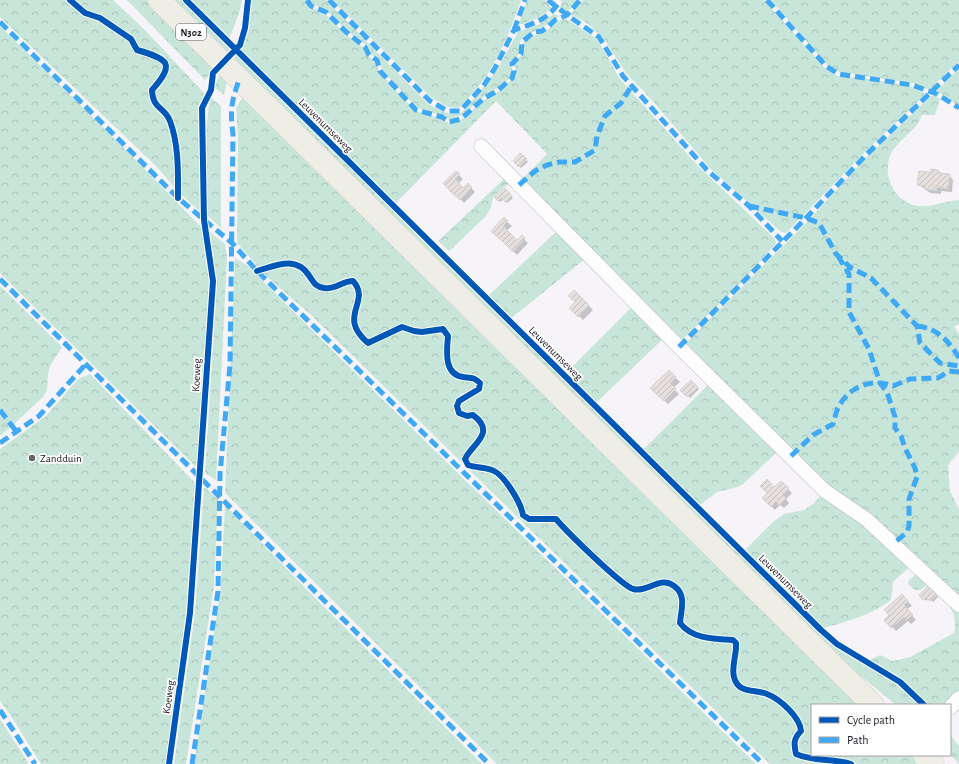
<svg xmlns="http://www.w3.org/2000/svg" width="959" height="764" font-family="'Alegreya Sans',sans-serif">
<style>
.grass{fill:url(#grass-tufts)}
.forest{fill:url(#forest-crowns)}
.shadow{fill:#0003}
.building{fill:url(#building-hatch);stroke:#d7d1cf}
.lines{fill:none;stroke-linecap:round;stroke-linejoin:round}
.minor-casing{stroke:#b6b3ba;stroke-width:15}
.primary-casing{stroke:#d3d1d5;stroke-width:23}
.minor{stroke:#fefdfe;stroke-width:14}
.primary{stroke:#eeede6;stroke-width:22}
.quiet{stroke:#3fa9f5;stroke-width:5;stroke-dasharray:10 5;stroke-linecap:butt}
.cycleway-casing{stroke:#fff;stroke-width:8}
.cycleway{stroke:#0057b8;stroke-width:6}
.poi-dot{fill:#68646d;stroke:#fff;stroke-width:1.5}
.labels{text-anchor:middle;stroke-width:3.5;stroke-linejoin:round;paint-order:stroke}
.shield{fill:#fff;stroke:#605c64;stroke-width:1}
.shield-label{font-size:10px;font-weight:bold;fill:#1c1621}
.street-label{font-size:11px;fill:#1c1621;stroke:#fff}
.poi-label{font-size:11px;fill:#1c1621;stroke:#fff;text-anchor:start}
</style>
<defs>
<pattern id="grass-tufts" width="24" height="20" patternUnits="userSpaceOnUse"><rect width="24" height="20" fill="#c8e5d9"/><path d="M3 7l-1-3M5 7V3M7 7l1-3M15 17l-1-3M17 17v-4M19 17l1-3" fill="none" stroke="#abc4ba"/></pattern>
<pattern id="forest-crowns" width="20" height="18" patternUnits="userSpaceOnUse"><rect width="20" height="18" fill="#c8e5d9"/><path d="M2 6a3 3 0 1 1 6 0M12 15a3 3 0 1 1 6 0" fill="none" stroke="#abc4ba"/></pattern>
<pattern id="building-hatch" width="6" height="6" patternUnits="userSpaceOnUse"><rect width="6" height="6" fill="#e5dfdd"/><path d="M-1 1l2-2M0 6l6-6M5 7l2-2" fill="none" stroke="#c4bfbd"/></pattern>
</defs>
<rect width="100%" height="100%" fill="#f6f4f9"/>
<path class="grass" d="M 0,404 L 14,424 L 0,436 Z
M 835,646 C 866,664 895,680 920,705 L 896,705 L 829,650 Z
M 950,735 L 959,746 L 959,764 L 950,754 Z"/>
<path class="forest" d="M 0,0 L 67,0 L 84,15 L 99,20 L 130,40 L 136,52 C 165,60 175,63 150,89 C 150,109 160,107 167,121 C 176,138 176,170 176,189 L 156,166 L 0,17 Z
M 72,0 L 113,0 L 144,29 L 204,93 L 200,105 L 199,145 L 201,209 L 198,210 L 180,193 C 180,169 181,141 171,119 C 166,107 155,105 154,91 C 180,62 169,58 138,49 L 133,37 L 102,17 L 86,11 Z
M 127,0 L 150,0 L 216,66 L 205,80 Z
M 168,0 L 183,0 L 229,45 L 229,51 L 227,53 Z
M 190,0 L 242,0 L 239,13 L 229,39 Z
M 251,0 L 305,0 L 310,7 L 325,14 L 344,33 L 364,48 L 368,56 L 376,61 L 379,72 L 415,111 L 442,119 L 449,123 L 461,120 L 484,100 L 498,92 L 513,79 L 516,71 L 514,64 L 522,54 L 523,43 C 530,37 536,35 543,32 C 552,28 554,22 565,18 L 597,39 L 620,79 L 697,165 L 774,238 L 776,243 L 742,282 L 682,340 L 675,340 L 520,181 L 547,154 L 496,101 L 395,204 L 242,53 L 241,47 L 247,31 Z
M 309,0 L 326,0 L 428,104 L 449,114 L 462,113 L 497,70 L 518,32 L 538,25 L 554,14 L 560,16 L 554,19 L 541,29 L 534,31 L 520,41 L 519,53 L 511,63 C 512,68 514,74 510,78 C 502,86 491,91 482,98 C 471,106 464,116 450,120 L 443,116 L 417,108 L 382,70 L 378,59 L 371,54 L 367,46 L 346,30 L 327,11 L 312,4 Z
M 332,0 L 521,0 C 511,28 500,58 482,82 C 475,91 467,99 459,108 L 448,107 L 432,98 Z
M 527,0 L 545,0 L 551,8 C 542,17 533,21 521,24 L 519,23 Z
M 562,0 L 578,0 L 567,13 L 560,8 Z
M 583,0 L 764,0 L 824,67 L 837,76 L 869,79 L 912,87 L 924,93 L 924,96 L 865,152 L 786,233 L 781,232 L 710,168 L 651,99 L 626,73 L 602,36 L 584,21 L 570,14 Z
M 771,0 L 959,0 L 959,61 L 929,90 L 913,83 L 840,72 L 827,65 Z
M 0,26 L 124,148 L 201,227 L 209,282 L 198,469 L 0,273 Z
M 236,56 L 239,56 L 835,646 L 829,650 L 232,63 Z
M 959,68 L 959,106 L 937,91 Z
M 222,71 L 228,77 L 224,95 L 214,87 Z
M 935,95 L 940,99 L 935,115 L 922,115 C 917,130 902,137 893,150 C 880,170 892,201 917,206 C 932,208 944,201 959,200 L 959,324 L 954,327 L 959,334 L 959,452 L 948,465 L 950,491 L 959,509 L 959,600 L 827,487 L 685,344 L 810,219 L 868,156 L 930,97 Z
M 248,96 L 860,705 L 812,705 L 812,755 L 911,755 L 921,764 L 854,764 L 840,759 L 806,757 L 798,753 C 795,743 796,739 803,731 C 802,719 784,700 773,694 C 760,689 741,693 736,677 C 733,666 739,654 738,643 C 725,630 699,642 682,622 C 682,616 685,610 685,604 C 685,598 682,590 678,587 C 665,574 648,587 633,587 L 617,575 L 557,518 C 546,515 535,520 524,514 C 522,501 506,473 493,468 C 486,465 476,466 469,464 C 463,448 504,437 474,412 L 467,413 L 461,411 L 460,402 L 473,396 L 481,390 L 482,382 C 476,376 471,375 462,375 C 435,361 460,341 444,327 L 422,330 L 402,325 L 368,341 C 336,316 375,302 353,279 C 342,279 333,290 322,286 C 315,284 315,281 312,275 C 299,255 279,263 259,268 L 237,243 L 238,138 L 236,108 L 242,98 Z
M 210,97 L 221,106 L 221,228 L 207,215 L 204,146 Z
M 504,179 L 509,183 L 493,197 L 491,207 L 486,216 L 449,251 L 438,241 Z
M 557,231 L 585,259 L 510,319 L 488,296 Z
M 210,232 L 225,244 L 227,257 L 216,480 L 205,473 L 217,281 Z
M 235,258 L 248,266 L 340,358 L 756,764 L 497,764 L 225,493 Z
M 289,265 C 308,267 310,296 332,291 C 339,289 344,283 352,282 C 370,303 332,316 367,344 L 402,328 L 413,333 L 422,333 L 443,331 L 447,337 C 444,351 441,376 461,379 C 469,380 472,378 479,384 C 476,394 464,394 457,399 L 455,406 L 457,414 L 466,418 L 473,417 C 493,433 470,445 463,459 L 466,466 C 474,469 486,468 493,472 C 505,479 519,503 521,516 L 528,521 L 555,521 C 566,534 579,545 592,557 C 604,568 616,584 631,591 C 644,597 659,576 674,589 C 685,597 678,612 678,623 C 691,641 712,640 732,642 L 735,644 C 735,656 730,667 732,679 C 737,697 758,691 772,698 C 780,702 798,722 799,730 C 791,739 791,746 795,756 L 805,761 L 845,764 L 770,764 L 310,314 L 264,274 L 264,271 Z
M 0,286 L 62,347 L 50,366 L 48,374 L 47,390 L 43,397 L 14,424 L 0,404 Z
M 632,307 L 665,337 L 596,403 L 566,373 Z
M 90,374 L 196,484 L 186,612 L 166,764 L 41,764 L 11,716 L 0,701 L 0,449 L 46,416 L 78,379 Z
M 711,382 L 779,450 L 743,484 L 738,487 L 717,492 L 699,506 L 643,450 Z
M 204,487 L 218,499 L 214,586 L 186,764 L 174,764 L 195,612 Z
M 823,493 L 864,521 L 908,563 L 908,568 L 893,582 L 891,600 C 872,615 846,622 823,628 L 745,550 L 773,522 L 784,514 L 804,510 L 813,504 Z
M 225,505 L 312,595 L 482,764 L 194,764 L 221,586 Z
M 919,572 L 959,609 L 959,690 L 944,705 L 927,705 L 901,681 L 869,660 L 880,655 L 893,661 L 910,657 L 954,633 C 959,609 944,599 929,584 L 920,590 L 915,590 L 908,584 L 909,580 Z
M 0,719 L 29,764 L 0,764 Z"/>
<path class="shadow" d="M 520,154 L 528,162 L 521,168 L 514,161 Z
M 938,170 L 942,175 L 949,175 L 953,180 L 952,192 L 941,191 L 941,194 L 930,193 L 918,184 Z
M 456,172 L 463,179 L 458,184 L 463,189 L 468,184 L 475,192 L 464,203 L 445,183 Z
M 505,189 L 513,198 L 507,203 L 504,199 L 500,202 L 496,197 Z
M 504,219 L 512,226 L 506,231 L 517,241 L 522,237 L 528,243 L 517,255 L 492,231 Z
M 574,291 L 593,310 L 583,320 L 571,308 L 576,302 Z
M 669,371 L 680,382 L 673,388 L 679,394 L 668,404 L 652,388 Z
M 691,381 L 699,389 L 690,398 L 682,390 Z
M 781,482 L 792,493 L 786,499 L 789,503 L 784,508 L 780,505 L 775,510 L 763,498 Z
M 929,587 L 938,597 L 933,602 L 929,598 L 926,601 L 921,595 Z
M 906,599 L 912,606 L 907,609 L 916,620 L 911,624 L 908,621 L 896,631 L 886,620 Z"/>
<path class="building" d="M 520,153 L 527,159 L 519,167 L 513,161 Z
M 931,169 L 938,170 L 938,173 L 950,174 L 948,189 L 937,187 L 937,191 L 925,189 L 925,186 L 917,185 L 919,171 L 931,172 Z
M 456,171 L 460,174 L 455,179 L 459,183 L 451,192 L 443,183 Z
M 459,183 L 463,188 L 468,183 L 472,187 L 460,200 L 451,192 Z
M 505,188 L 512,196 L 505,202 L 501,198 L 498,201 L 494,197 Z
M 504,217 L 508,221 L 503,226 L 510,233 L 502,241 L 491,231 Z
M 510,233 L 517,240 L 522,235 L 525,238 L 513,252 L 502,241 Z
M 574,290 L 589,305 L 578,317 L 569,308 L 575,302 L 568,296 Z
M 669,370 L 676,377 L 670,383 L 676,389 L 664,401 L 650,388 Z
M 691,380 L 698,387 L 687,397 L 680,390 Z
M 767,479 L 774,487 L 781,481 L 789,488 L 782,495 L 786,498 L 779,505 L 776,501 L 771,507 L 762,498 L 767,493 L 760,486 Z
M 929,585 L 937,595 L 930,601 L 926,597 L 923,600 L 919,595 Z
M 902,594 L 908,601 L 904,605 L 913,615 L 906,620 L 904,617 L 891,628 L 884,620 L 889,615 L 884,610 Z"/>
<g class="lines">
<g class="minor-casing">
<path id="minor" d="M 481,146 L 679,347 L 825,491 L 866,519 L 959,605
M 950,708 L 959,698"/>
</g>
<g class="primary-casing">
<path id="primary" d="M 159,0 L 873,705
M 924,755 L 933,764"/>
</g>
<use href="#minor" class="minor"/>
<use href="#primary" class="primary"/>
<path class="quiet" d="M 307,0 L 311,6 L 326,12 L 345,31 L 365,47 L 369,55 L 377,60 L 380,71 L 416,110 L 442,117 L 449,122 L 461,119 L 483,99 L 497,91 L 512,78 L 514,71 L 512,64 L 521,54 L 522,42 L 534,32 L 542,31 L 549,26 L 555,20 L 567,15 L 580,0
M 329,0 L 430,101 L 448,111 L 460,111 L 484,85 L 495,68 L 514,30 C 533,24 550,19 560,0
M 548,0 L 567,15 L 599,37 L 623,76 L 707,170 L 749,206 L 782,241
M 767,0 L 826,66 L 839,74 L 912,85 L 937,94 L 959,108
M 0,22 L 178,198 L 232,243 L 257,271 L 763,764
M 514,30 L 525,0
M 519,185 L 535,171 L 547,165 L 560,162 L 575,162 L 595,150 L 597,136 L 605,116 L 621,103 L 632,85
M 749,206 L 806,218 L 819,223 L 836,254 L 851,268 L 871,278 L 917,326 L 920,343 L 940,363 L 959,366
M 838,256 L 849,274 L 849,312 L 869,349 L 880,383 L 887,392 L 895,417 L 895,428 L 901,436 L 905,448 L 915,468 L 917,477 L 909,499 L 909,526 L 907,532 L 893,544
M 0,279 L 489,764
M 917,326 C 937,328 949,341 959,358
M 679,347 L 806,218 L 867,154 L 959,65
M 0,410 L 16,431
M 0,443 L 39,416 L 86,364
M 791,456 L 813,435 L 833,424 C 835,418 836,411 839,406 C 850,386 872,378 893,386 L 910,379 L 938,378 L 949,371 L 959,372
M 0,710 L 35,764
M 192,764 L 218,591 L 220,474 L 230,365 L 233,134 C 230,110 231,103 239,80"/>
<g class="cycleway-casing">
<path id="cycleway" d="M 70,0 L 85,13 L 100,18 L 131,39 L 137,50 C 168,59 176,63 152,90 C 153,110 164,106 170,121 C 179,145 178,173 178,198
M 186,0 L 821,630 L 837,644 L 900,682 L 924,705
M 257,271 C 277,265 297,255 310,277 C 314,283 316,287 324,288 C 335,290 342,281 353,281 C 372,302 336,316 368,343 L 402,327 L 414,331 L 422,332 L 443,329 L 448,336 C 447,350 443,374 463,377 C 471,378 474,377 480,383 L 479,389 L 459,401 L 457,406 L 459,413 L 467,416 L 473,415 C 497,433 472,444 465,459 L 468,465 C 476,468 484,467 492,470 C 504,474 521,503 523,515 L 529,519 L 556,519 C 566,531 621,585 633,589 C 647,593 661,575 674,586 C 687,595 681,610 680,623 C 692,639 714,639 733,640 L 736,643 C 737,655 731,666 734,677 C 738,694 755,689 767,694 C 780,699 800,717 801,731 C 793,739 794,744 796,754 C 814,762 833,758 851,764
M 169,764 L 190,613 L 213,281 L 204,220 L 202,108 L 211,90 L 213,73 L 240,45 L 245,28 L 248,0"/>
</g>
<use href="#cycleway" class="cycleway"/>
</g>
<circle class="poi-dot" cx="32" cy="458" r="4"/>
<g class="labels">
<rect class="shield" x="176" y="24" width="30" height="16" rx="3"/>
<g class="shield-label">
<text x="191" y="36">N302</text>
</g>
<g class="street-label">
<text transform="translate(326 125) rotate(45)" y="4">Leuvenumseweg</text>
<text transform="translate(556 353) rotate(45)" y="4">Leuvenumseweg</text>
<text transform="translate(196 375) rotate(-87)" y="4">Koeweg</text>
<text transform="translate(786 581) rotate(45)" y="4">Leuvenumseweg</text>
<text transform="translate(168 697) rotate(-82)" y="4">Koeweg</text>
</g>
<g class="poi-label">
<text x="40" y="462">Zandduin</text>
</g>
</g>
<rect x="811" y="704" width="140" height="52" fill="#ffffff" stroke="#a4a2a6"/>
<rect x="819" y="717" width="20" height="6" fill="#0057b8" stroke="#a4a2a6"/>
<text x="847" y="724" font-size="12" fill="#1c1621">Cycle path</text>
<rect x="819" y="737" width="20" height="6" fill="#3fa9f5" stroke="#a4a2a6"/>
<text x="847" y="744" font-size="12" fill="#1c1621">Path</text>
</svg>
